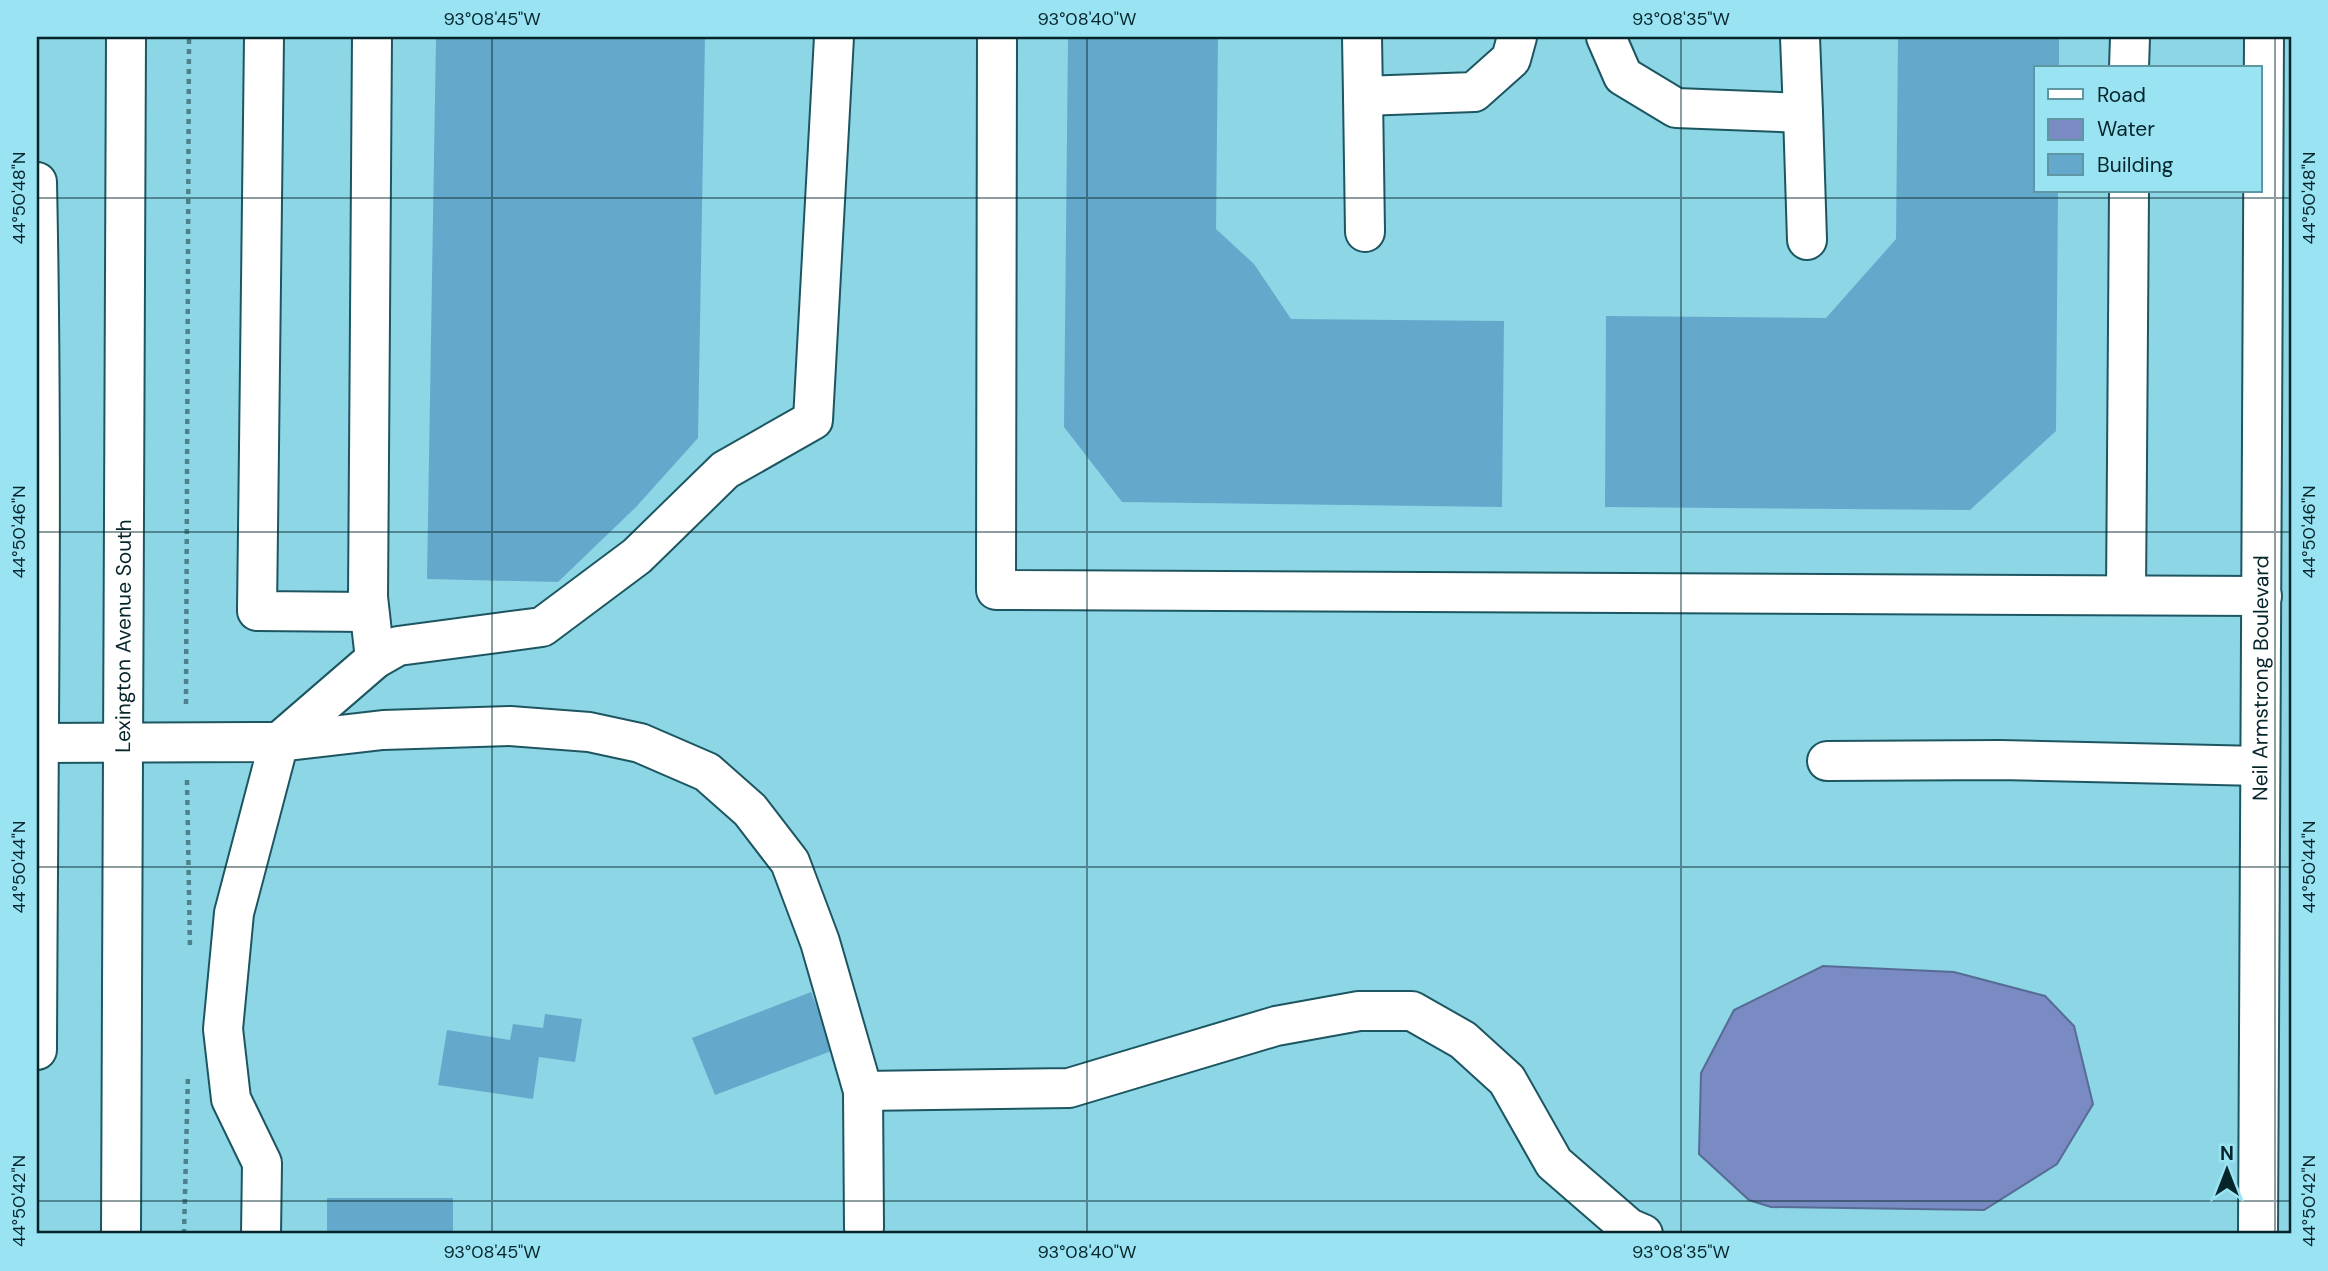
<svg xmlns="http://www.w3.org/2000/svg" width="2328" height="1271" font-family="'DM Sans',sans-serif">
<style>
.water{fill:#7a8ac2;stroke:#576c95;stroke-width:2}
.building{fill:#64a9cc}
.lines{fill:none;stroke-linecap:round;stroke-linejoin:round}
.minor-casing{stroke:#1d5661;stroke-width:42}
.path{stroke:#4d828d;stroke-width:4.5;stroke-dasharray:5 5;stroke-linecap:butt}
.minor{stroke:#fff;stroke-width:38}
.ticks{fill:none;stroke:#05252b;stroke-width:2;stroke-opacity:0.45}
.labels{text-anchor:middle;stroke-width:7;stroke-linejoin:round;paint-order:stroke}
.street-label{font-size:21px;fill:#05252b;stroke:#99e3f2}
.neatline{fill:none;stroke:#05252b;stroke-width:2.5}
.ticks-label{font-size:18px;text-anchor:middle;fill:#05252b}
</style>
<rect width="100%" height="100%" fill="#8dd6e5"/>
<path class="water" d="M 1823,966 L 1954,972 L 2045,996 L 2074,1026 L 2093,1104 L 2057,1164 L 1984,1210 L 1771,1207 L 1749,1200 L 1699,1154 L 1701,1073 L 1734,1010 Z"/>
<path class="building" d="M 436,37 L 705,37 L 698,438 L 636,507 L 558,582 L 427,579 Z
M 1068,37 L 1218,37 L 1216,229 L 1254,264 L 1291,319 L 1504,321 L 1502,507 L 1122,502 L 1064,427 Z
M 1898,37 L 2059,37 L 2059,68 L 2036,68 L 2036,191 L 2058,191 L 2056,431 L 1970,510 L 1605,507 L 1606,316 L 1826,318 L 1896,239 Z
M 811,992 L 834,1050 L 715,1095 L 692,1038 Z
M 545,1014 L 582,1019 L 575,1062 L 539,1057 L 533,1099 L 438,1085 L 447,1030 L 510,1040 L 513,1024 L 543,1028 Z
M 327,1198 L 453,1198 L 453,1234 L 327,1234 Z"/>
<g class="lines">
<g class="minor-casing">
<g id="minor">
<path d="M 264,37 L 257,611 L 369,612"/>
<path d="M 997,37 L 996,590 L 2262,596"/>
<path d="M 1362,37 L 1363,96 L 1474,92 L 1511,59 L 1517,37"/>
<path d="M 1606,37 L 1623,76 L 1676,108 L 1803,113 L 1800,37"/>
<path d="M 2129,68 L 2130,37"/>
<path d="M 1363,96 L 1365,232"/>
<path d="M 1803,113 L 1807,240"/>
<path d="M 37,182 C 43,472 38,761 37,1050"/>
<path d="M 2126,595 L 2129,191"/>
<path d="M 375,659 L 398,646 L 542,627 L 637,556 L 725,470 L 813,420 L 834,37"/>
<path d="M 279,742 L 383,730 L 510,726 L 589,732 L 640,743 L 707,772 L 750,810 L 790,862 L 820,942 L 863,1091 L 864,1228"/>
<path d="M 279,742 L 375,659 L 368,597 L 372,37"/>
<path d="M 37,743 L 279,742 L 234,913 L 223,1029 L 231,1099 L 262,1163 L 261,1234"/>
<path d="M 1827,761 L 2000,760 L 2260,766"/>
<path d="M 863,1091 L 1069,1088 L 1276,1026 L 1359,1011 L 1412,1011 L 1463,1040 L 1507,1080 L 1554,1163 L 1629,1228 L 1643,1234"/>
<path id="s1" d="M 121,1234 L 126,37"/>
<path id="s2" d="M 2258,1234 L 2264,37"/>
</g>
</g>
<path class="path" d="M 186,704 L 189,37
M 187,780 L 190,949
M 184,1234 L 188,1074"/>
<use href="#minor" class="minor"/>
</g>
<path class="ticks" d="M 492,37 L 492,1234M 1087,37 L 1087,1234M 1681,37 L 1681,1234M 2275,37 L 2275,1234M 37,198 L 2291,198M 37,532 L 2291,532M 37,867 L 2291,867M 37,1201 L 2291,1201"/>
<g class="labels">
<g class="street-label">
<text dy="7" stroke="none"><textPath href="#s1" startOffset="598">Lexington Avenue South</textPath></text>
<text dy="7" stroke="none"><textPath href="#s2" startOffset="556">Neil Armstrong Boulevard</textPath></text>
</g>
</g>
<rect width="2328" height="1271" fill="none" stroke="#99e3f2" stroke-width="77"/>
<rect x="2034" y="66" width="228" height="126" fill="#99e3f2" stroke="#5e97a2" stroke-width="2"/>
<rect x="2048" y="89" width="35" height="10" fill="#ffffff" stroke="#5e97a2" stroke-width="2"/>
<text x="2097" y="102" font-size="21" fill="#05252b">Road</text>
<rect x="2048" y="119" width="35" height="21" fill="#7a8ac2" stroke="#5e97a2" stroke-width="2"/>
<text x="2097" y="136" font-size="21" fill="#05252b">Water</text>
<rect x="2048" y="154" width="35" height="21" fill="#64a9cc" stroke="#5e97a2" stroke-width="2"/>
<text x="2097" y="172" font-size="21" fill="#05252b">Building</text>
<g transform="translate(2227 1170)" stroke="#99e3f2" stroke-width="5" paint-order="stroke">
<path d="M0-5L12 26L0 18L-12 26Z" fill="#05252b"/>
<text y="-10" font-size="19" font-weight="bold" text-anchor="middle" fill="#05252b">N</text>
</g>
<rect x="38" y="38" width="2252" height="1194" class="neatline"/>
<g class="ticks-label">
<text x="492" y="25">93°08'45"W</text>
<text x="1087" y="25">93°08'40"W</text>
<text x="1681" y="25">93°08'35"W</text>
<text transform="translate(19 198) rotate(-90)" y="6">44°50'48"N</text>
<text transform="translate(2309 198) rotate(-90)" y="6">44°50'48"N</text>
<text transform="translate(19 532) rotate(-90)" y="6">44°50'46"N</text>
<text transform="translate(2309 532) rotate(-90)" y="6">44°50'46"N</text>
<text transform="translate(19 867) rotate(-90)" y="6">44°50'44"N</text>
<text transform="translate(2309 867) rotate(-90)" y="6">44°50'44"N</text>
<text transform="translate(19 1201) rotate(-90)" y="6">44°50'42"N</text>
<text transform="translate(2309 1201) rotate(-90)" y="6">44°50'42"N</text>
<text x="492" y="1258">93°08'45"W</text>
<text x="1087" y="1258">93°08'40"W</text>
<text x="1681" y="1258">93°08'35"W</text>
</g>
</svg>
